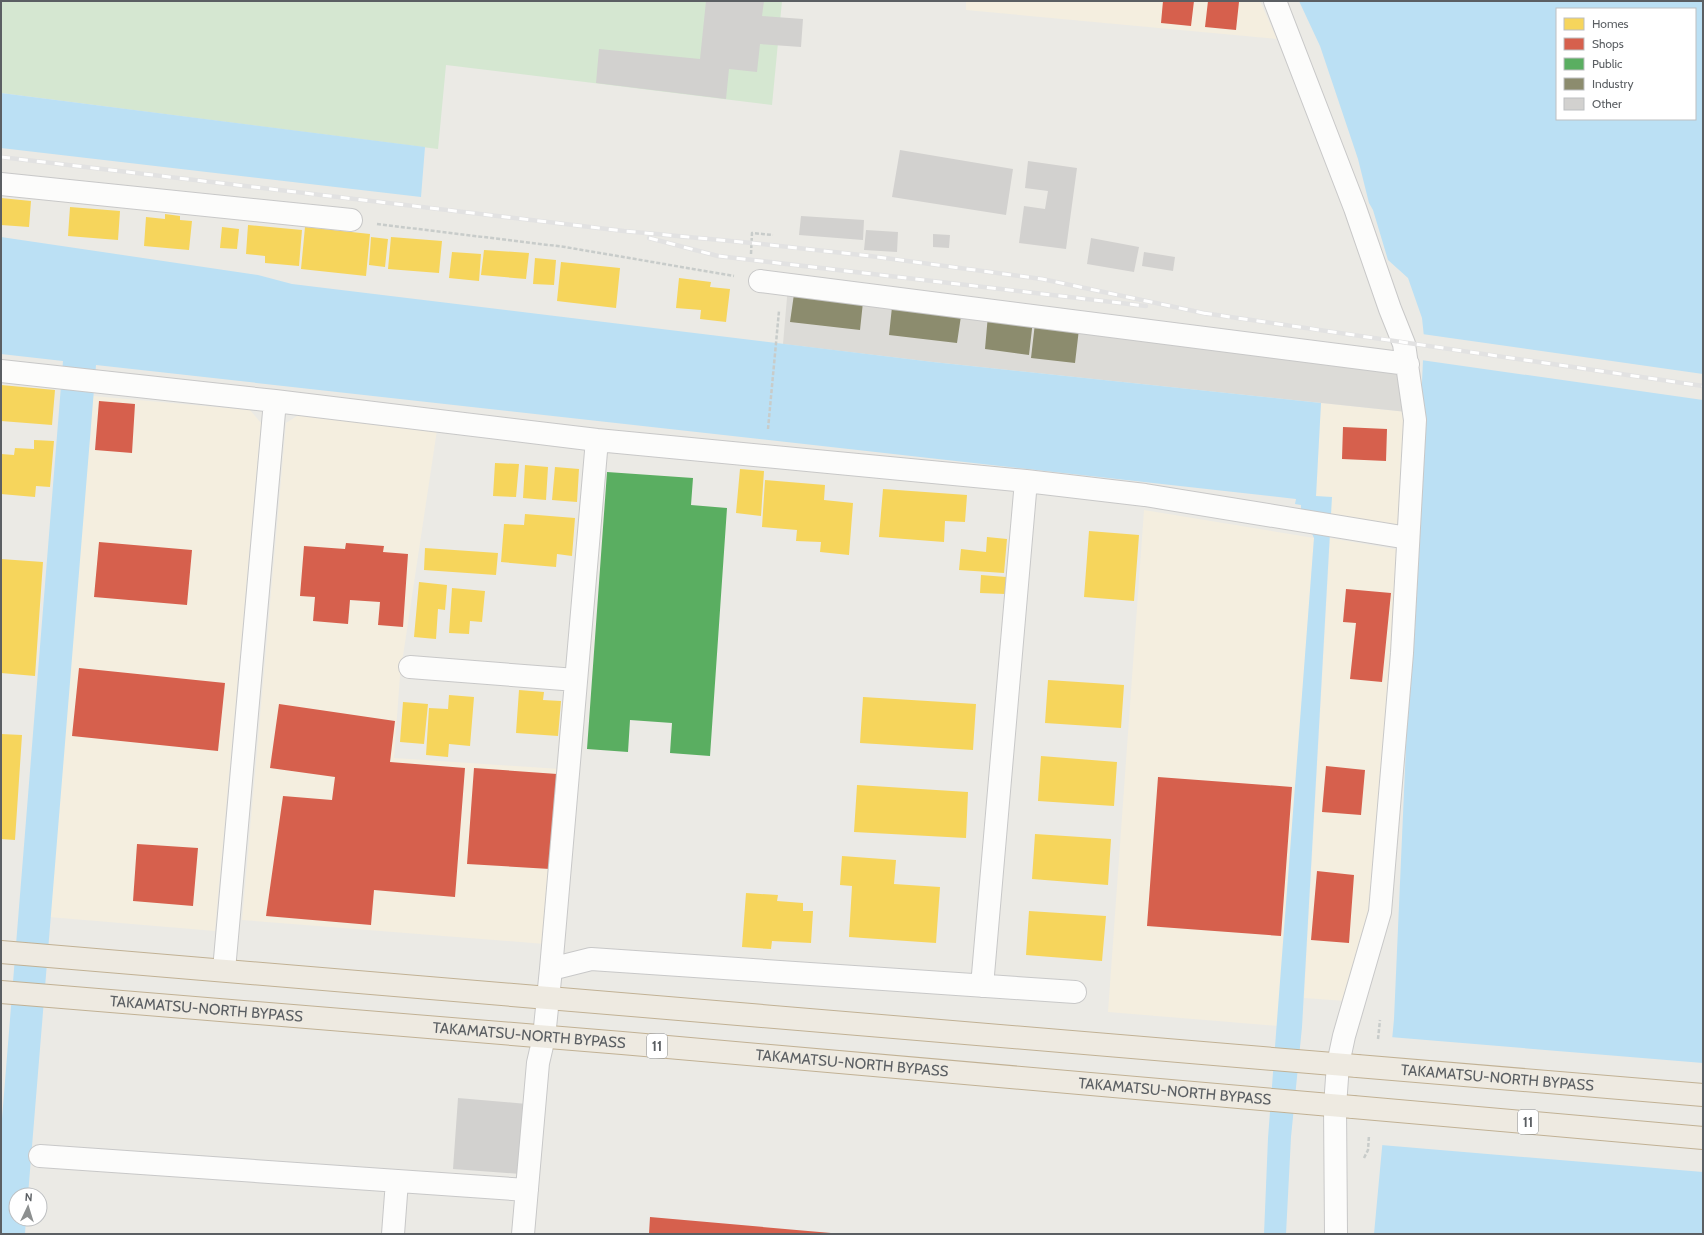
<svg xmlns="http://www.w3.org/2000/svg" width="1704" height="1235" font-family="Cabin,sans-serif">
<style>
.commercial{fill:#f4eedf}
.industrial{fill:#dcdbd7}
.green{fill:#d5e7d1}
.water{fill:#bbe0f4;fill-rule:evenodd}
.pier{fill:#ebeae5}
.homes{fill:#f6d55c}
.shops{fill:#d6604d}
.public{fill:#5aae61}
.industry{fill:#8c8c6e}
.building{fill:#d2d1cf}
.lines{fill:none;stroke-linecap:round;stroke-linejoin:round}
.minor-casing{stroke:#c8c8c8;stroke-width:24}
.highway-casing{stroke:#c1b194;stroke-width:24}
.path{stroke:#c8ccca;stroke-width:2.5;stroke-dasharray:4 2;stroke-linecap:butt}
.minor{stroke:#fcfcfb;stroke-width:22}
.highway{stroke:#eeeae1;stroke-width:22}
.rail-casing{stroke:#e2e2e2;stroke-width:4.5}
.rail{stroke:#fff;stroke-width:3;stroke-dasharray:9;stroke-linecap:butt}
.highway-bridge-casing{stroke:#c1b194;stroke-width:24;stroke-linecap:butt}
.highway-bridge{stroke:#eeeae1;stroke-width:22}
.labels{text-anchor:middle;stroke-width:4;stroke-linejoin:round;paint-order:stroke}
.shield{fill:#fff;stroke:#8c8f92;stroke-width:1}
.shield-label{font-size:14px;font-weight:bold;fill:#5b5f63}
.street-label{font-size:15px;fill:#5b5f63;stroke:#fff}
</style>
<rect width="100%" height="100%" fill="#ebeae5"/>
<path class="commercial" d="M 966,1 L 1260,1 L 1277,39 L 966,10 Z
M 93,396 L 250,410 L 261,423 L 215,931 L 49,917 Z
M 1321,403 L 1407,412 L 1401,528 L 1331,516 L 1316,496 Z
M 300,414 L 437,430 L 400,676 L 394,758 L 560,769 L 545,944 L 242,920 L 286,423 Z
M 1144,510 L 1314,538 L 1278,1026 L 1108,1012 Z
M 1330,538 L 1400,550 L 1371,905 L 1346,1001 L 1304,998 Z"/>
<path class="industrial" d="M 788,286 L 1402,367 L 1407,412 L 933,362 L 783,344 Z"/>
<path class="green" d="M 1,1 L 782,1 L 772,105 L 446,65 L 438,149 L 1,93 Z"/>
<path class="water" d="M 1299,1 L 1703,1 L 1703,1234 L 1374,1234 L 1394,1019 L 1424,337 L 1422,318 L 1408,278 L 1388,260 L 1373,210 L 1369,203 L 1358,159 L 1320,46 ZM 1557,9 L 1695,9 L 1695,119 L 1557,119 Z
M 1,93 L 425,147 L 421,197 L 1,148 Z
M 1,237 L 258,275 L 292,284 L 933,362 L 1321,403 L 1316,496 L 1332,497 L 1302,1027 L 1291,1137 L 1286,1234 L 1264,1234 L 1268,1138 L 1314,538 L 1301,510 L 1301,505 L 1295,504 L 1296,499 L 96,365 L 28,1195 L 16,1195 L 16,1219 L 26,1219 L 25,1234 L 1,1234 L 1,1131 L 63,361 L 1,354 Z"/>
<path class="pier" d="M 1422,334 L 1703,374 L 1703,400 L 1421,360 Z
M 1390,1037 L 1703,1063 L 1703,1172 L 1381,1145 Z"/>
<path class="homes" d="M 1,198 L 31,201 L 29,227 L 1,225 Z
M 70,207 L 120,211 L 118,240 L 68,236 Z
M 165,214 L 180,216 L 180,220 L 192,221 L 189,250 L 144,246 L 146,217 L 165,219 Z
M 248,225 L 302,230 L 299,266 L 265,263 L 265,256 L 246,254 Z
M 222,227 L 239,229 L 237,249 L 220,248 Z
M 305,227 L 370,234 L 366,276 L 301,269 Z
M 371,237 L 388,239 L 385,267 L 369,265 Z
M 391,237 L 442,241 L 439,273 L 388,269 Z
M 484,250 L 529,253 L 526,279 L 481,275 Z
M 452,252 L 481,254 L 479,281 L 449,278 Z
M 535,258 L 556,260 L 554,285 L 533,284 Z
M 561,262 L 620,268 L 616,308 L 557,301 Z
M 679,278 L 711,282 L 710,287 L 730,289 L 726,322 L 700,319 L 701,310 L 676,308 Z
M 1,385 L 55,390 L 52,425 L 1,421 Z
M 34,440 L 54,441 L 50,487 L 36,486 L 35,497 L 1,494 L 1,454 L 14,455 L 15,448 L 34,449 Z
M 495,463 L 519,464 L 516,497 L 493,496 Z
M 525,465 L 548,467 L 546,500 L 523,498 Z
M 555,467 L 579,469 L 577,502 L 552,500 Z
M 740,469 L 764,471 L 761,516 L 736,513 Z
M 765,480 L 825,485 L 824,500 L 853,503 L 849,555 L 820,552 L 821,542 L 796,541 L 797,530 L 762,527 Z
M 883,489 L 967,495 L 965,522 L 945,521 L 944,542 L 879,537 Z
M 525,514 L 575,518 L 572,556 L 557,554 L 556,567 L 501,562 L 504,524 L 524,525 Z
M 1089,531 L 1139,535 L 1134,601 L 1084,597 Z
M 987,537 L 1007,539 L 1004,573 L 959,570 L 961,549 L 986,552 Z
M 425,548 L 498,553 L 496,575 L 424,570 Z
M 1,559 L 43,562 L 35,676 L 1,673 Z
M 981,575 L 1006,577 L 1005,594 L 980,593 Z
M 419,582 L 447,585 L 445,610 L 438,609 L 436,639 L 414,637 Z
M 452,588 L 485,591 L 482,622 L 470,621 L 469,634 L 449,633 Z
M 1048,680 L 1124,685 L 1121,728 L 1045,723 Z
M 519,690 L 544,692 L 543,700 L 561,701 L 558,736 L 516,733 Z
M 449,695 L 474,697 L 470,746 L 449,744 L 448,757 L 426,755 L 429,708 L 448,709 Z
M 863,697 L 976,704 L 973,750 L 860,743 Z
M 403,702 L 428,704 L 424,744 L 400,742 Z
M 1,734 L 22,735 L 15,840 L 1,839 Z
M 1041,756 L 1117,762 L 1114,806 L 1038,801 Z
M 857,785 L 968,792 L 966,838 L 854,832 Z
M 1035,834 L 1111,839 L 1108,885 L 1032,879 Z
M 842,856 L 896,860 L 894,884 L 940,887 L 936,943 L 849,937 L 852,886 L 840,885 Z
M 746,893 L 778,895 L 777,901 L 803,903 L 803,911 L 813,911 L 811,943 L 772,941 L 771,949 L 742,947 Z
M 1029,911 L 1106,916 L 1102,961 L 1026,955 Z"/>
<path class="shops" d="M 1163,1 L 1194,1 L 1191,26 L 1161,23 Z
M 1208,1 L 1239,2 L 1236,30 L 1205,27 Z
M 99,401 L 135,404 L 132,453 L 95,450 Z
M 1343,427 L 1387,429 L 1386,461 L 1342,459 Z
M 99,542 L 192,550 L 187,605 L 94,597 Z
M 346,543 L 384,546 L 383,552 L 408,554 L 403,627 L 378,625 L 380,602 L 350,600 L 348,624 L 313,621 L 315,597 L 300,596 L 304,546 L 345,549 Z
M 1346,589 L 1391,593 L 1382,682 L 1350,679 L 1356,623 L 1343,622 Z
M 79,668 L 225,683 L 218,751 L 72,736 Z
M 279,704 L 395,721 L 390,762 L 465,768 L 455,897 L 374,890 L 371,925 L 266,916 L 283,796 L 332,800 L 335,777 L 270,768 Z
M 1326,766 L 1365,770 L 1361,815 L 1322,812 Z
M 474,768 L 557,774 L 550,869 L 467,864 Z
M 1158,777 L 1292,787 L 1281,936 L 1147,926 Z
M 137,844 L 198,848 L 193,906 L 133,901 Z
M 1317,871 L 1354,875 L 1349,943 L 1311,940 Z
M 650,1217 L 831,1233 L 831,1234 L 649,1234 Z"/>
<path class="public" d="M 607,472 L 693,478 L 691,505 L 727,508 L 710,756 L 670,753 L 672,723 L 630,720 L 628,752 L 587,749 Z"/>
<path class="industry" d="M 794,294 L 863,302 L 860,330 L 790,322 Z
M 892,307 L 961,316 L 957,343 L 889,335 Z
M 988,315 L 1033,320 L 1029,355 L 985,349 Z
M 1035,323 L 1079,329 L 1075,363 L 1031,358 Z"/>
<path class="building" d="M 706,1 L 764,1 L 762,16 L 803,19 L 801,47 L 760,44 L 757,72 L 729,69 L 726,99 L 596,83 L 599,49 L 700,59 Z
M 900,150 L 1013,169 L 1006,215 L 892,197 Z
M 1028,161 L 1077,168 L 1066,249 L 1019,243 L 1024,206 L 1045,209 L 1048,191 L 1025,188 Z
M 801,216 L 864,220 L 863,240 L 799,235 Z
M 866,230 L 898,232 L 897,252 L 864,250 Z
M 933,234 L 950,235 L 949,248 L 933,247 Z
M 1091,238 L 1139,247 L 1134,272 L 1087,264 Z
M 1144,252 L 1175,257 L 1173,271 L 1142,266 Z
M 458,1098 L 527,1104 L 521,1174 L 453,1169 Z"/>
<g class="lines">
<g class="minor-casing">
<path id="minor" d="M 1275,1 L 1355,208 L 1390,309 L 1404,344 L 1415,420 L 1402,653 L 1380,912 L 1344,1036 L 1338,1064 L 1335,1106 L 1336,1234
M 1,184 L 351,220
M 760,281 L 1408,364
M 1,371 L 275,401 L 597,440 L 1026,481 L 1145,495 L 1408,538
M 410,667 L 576,680
M 551,969 L 597,440
M 224,970 L 275,401
M 982,986 L 1026,481
M 40,1156 L 527,1190
M 393,1234 L 397,1181
M 523,1234 L 538,1063 L 544,1037 L 551,969 L 591,959 L 1075,992"/>
</g>
<g class="highway-casing">
<g id="highway">
<path d="M 1,952 L 1357,1066"/>
<path id="s1" d="M 1,992 L 622,1043 L 1353,1107"/>
</g>
</g>
<path class="path" d="M 377,224 L 565,247 L 734,276
M 751,254 L 752,233 L 773,235
M 768,429 L 779,311
M 1378,1039 L 1380,1020
M 1364,1158 L 1368,1150 L 1369,1135"/>
<use href="#minor" class="minor"/>
<use href="#highway" class="highway"/>
<g class="rail-casing">
<path id="rail" d="M 1,157 L 624,231 L 752,243 L 870,256 L 1042,279 L 1208,314
M 649,238 L 718,256 L 1146,306
M 1203,313 L 1703,386"/>
</g>
<use href="#rail" class="rail"/>
<g class="highway-bridge-casing">
<g id="highway-bridge">
<path id="s2" d="M 1357,1066 L 1703,1095"/>
<path d="M 1353,1107 L 1703,1138"/>
</g>
</g>
<use href="#highway-bridge" class="highway-bridge"/>
</g>
<g class="labels">
<g class="shield">
<rect x="647" y="1034" width="20" height="24" rx="3"/>
<rect x="1518" y="1110" width="20" height="24" rx="3"/>
</g>
<g class="shield-label">
<text x="657" y="1051">11</text>
<text x="1528" y="1127">11</text>
</g>
<g class="street-label">
<text dy="5" stroke="none"><textPath href="#s1" startOffset="206">TAKAMATSU-NORTH BYPASS</textPath></text>
<text dy="5" stroke="none"><textPath href="#s1" startOffset="530">TAKAMATSU-NORTH BYPASS</textPath></text>
<text dy="5" stroke="none"><textPath href="#s1" startOffset="854">TAKAMATSU-NORTH BYPASS</textPath></text>
<text dy="5" stroke="none"><textPath href="#s2" startOffset="141">TAKAMATSU-NORTH BYPASS</textPath></text>
<text dy="5" stroke="none"><textPath href="#s1" startOffset="1178">TAKAMATSU-NORTH BYPASS</textPath></text>
</g>
</g>
<rect width="1704" height="1235" fill="none" stroke="#5b5f63" stroke-width="4"/>
<rect x="1556" y="8" width="140" height="112" fill="#ffffff" stroke="#bdbfc1"/>
<rect x="1564" y="18" width="20" height="12" fill="#f6d55c" stroke="#bdbfc1"/>
<text x="1592" y="28" font-size="12" fill="#5b5f63">Homes</text>
<rect x="1564" y="38" width="20" height="12" fill="#d6604d" stroke="#bdbfc1"/>
<text x="1592" y="48" font-size="12" fill="#5b5f63">Shops</text>
<rect x="1564" y="58" width="20" height="12" fill="#5aae61" stroke="#bdbfc1"/>
<text x="1592" y="68" font-size="12" fill="#5b5f63">Public</text>
<rect x="1564" y="78" width="20" height="12" fill="#8c8c6e" stroke="#bdbfc1"/>
<text x="1592" y="88" font-size="12" fill="#5b5f63">Industry</text>
<rect x="1564" y="98" width="20" height="12" fill="#d2d1cf" stroke="#bdbfc1"/>
<text x="1592" y="108" font-size="12" fill="#5b5f63">Other</text>
<g transform="translate(28 1207) rotate(4)"><circle r="19" fill="#ffffff" stroke="#bdbfc1"/>
<path d="M0-3L7 15L0 10L-7 15Z" fill="#8d9090"/>
<text y="-6" font-size="11" font-weight="bold" text-anchor="middle" fill="#5b5f63">N</text>
</g>
</svg>
